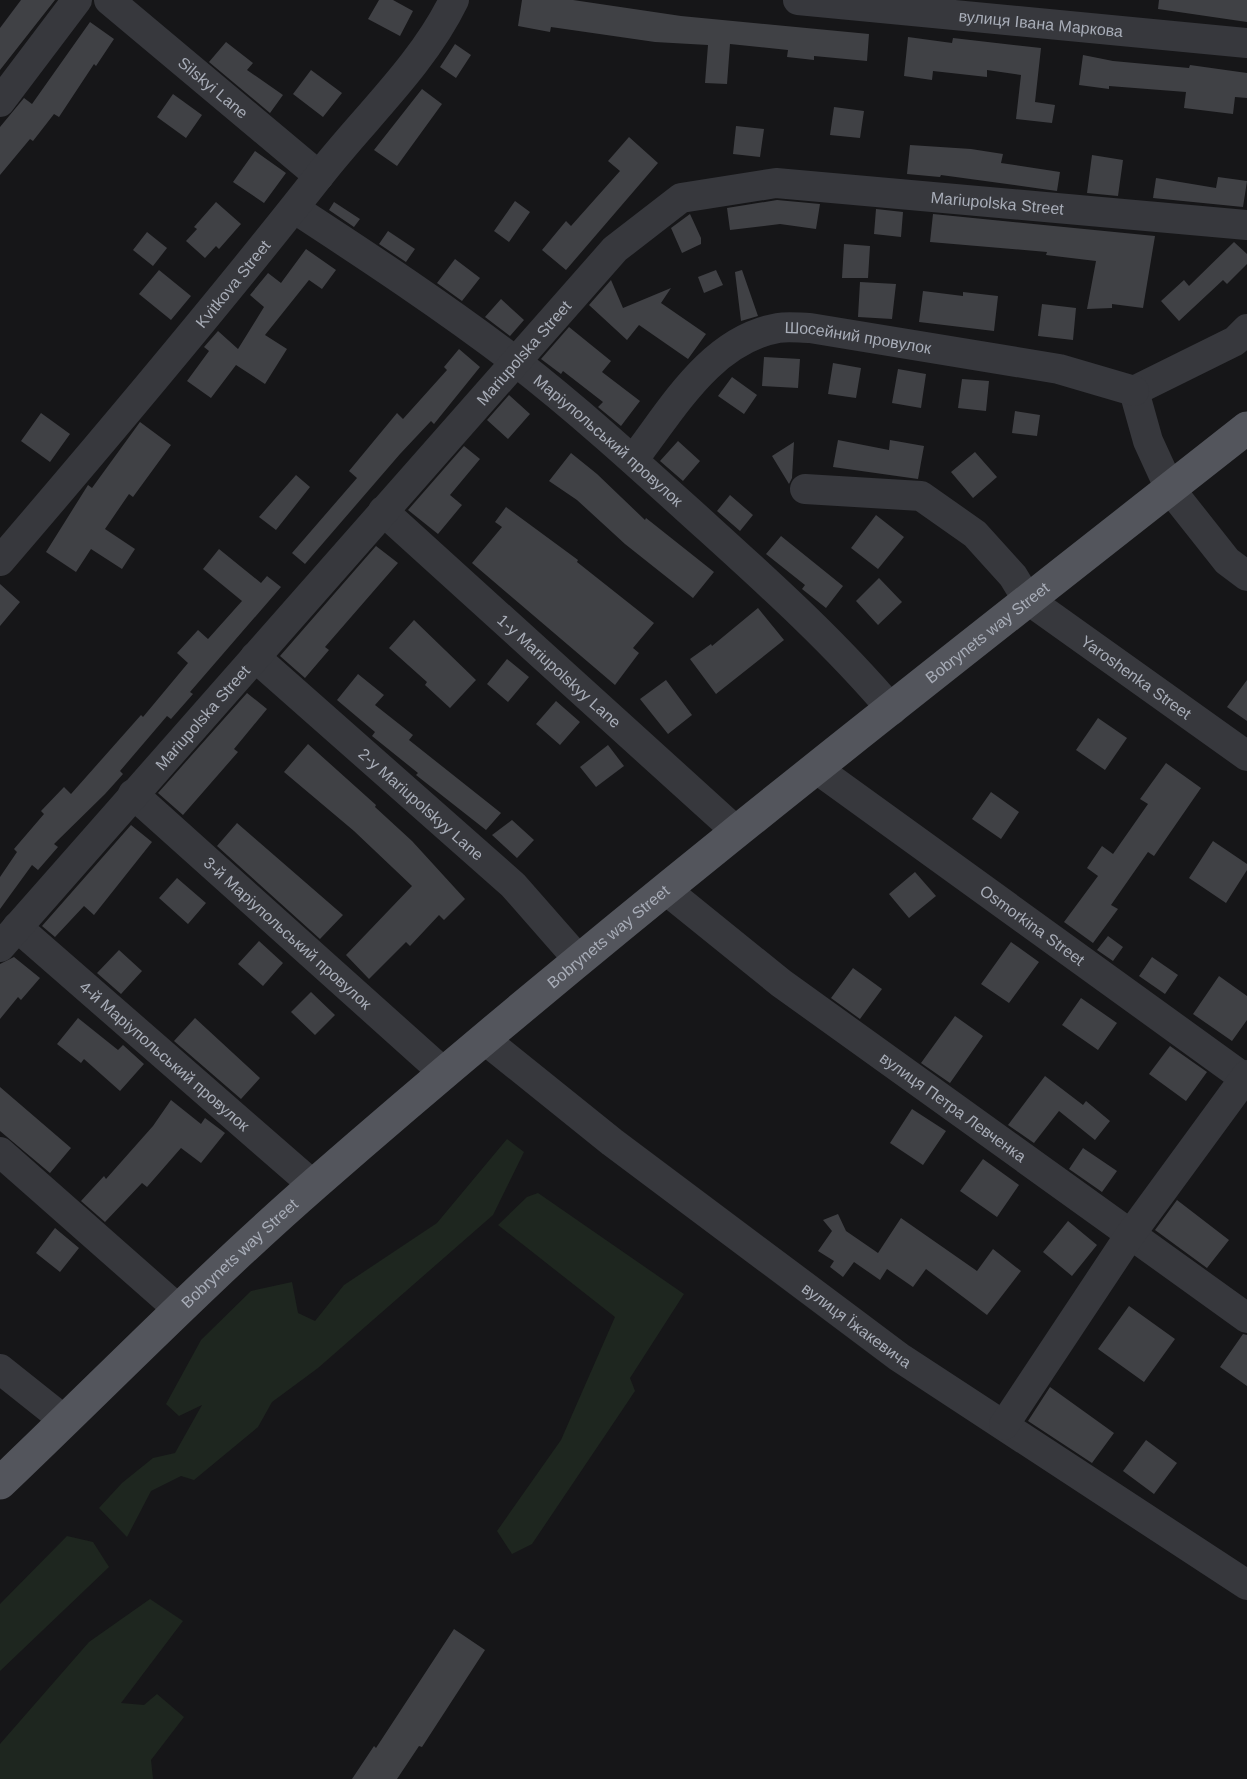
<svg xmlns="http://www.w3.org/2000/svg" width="1247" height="1779" font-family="Helvetica,sans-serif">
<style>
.green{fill:#1e261f}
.building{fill:#404145}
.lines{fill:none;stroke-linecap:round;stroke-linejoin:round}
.minor{stroke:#37383d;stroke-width:30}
.major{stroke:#53555c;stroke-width:33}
.labels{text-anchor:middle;stroke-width:4.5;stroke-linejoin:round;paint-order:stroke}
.street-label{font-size:16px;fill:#a8adb8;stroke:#111113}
</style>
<rect width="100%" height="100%" fill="#161618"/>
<path class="green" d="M 507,1139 L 524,1152 L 493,1215 L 318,1368 L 272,1402 L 258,1427 L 194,1480 L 181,1476 L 151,1491 L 127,1537 L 99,1508 L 122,1483 L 153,1458 L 175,1453 L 202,1405 L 179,1416 L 166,1404 L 201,1340 L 251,1291 L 292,1282 L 298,1313 L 315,1321 L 344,1285 L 437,1223 Z
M 538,1193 L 684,1294 L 630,1378 L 635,1391 L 532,1544 L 512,1554 L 497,1531 L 561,1440 L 615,1317 L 498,1225 L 527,1197 Z
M 67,1536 L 93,1542 L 109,1567 L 0,1671 L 0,1604 Z
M 150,1599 L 183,1621 L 121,1703 L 144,1705 L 157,1694 L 184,1717 L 151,1760 L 153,1779 L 0,1779 L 0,1744 L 89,1642 Z"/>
<path class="building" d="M 21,0 L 55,0 L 0,70 L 0,28 Z
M 379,0 L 393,0 L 413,11 L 400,36 L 368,19 Z
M 522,0 L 573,0 L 681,16 L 869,34 L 867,61 L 814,56 L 814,60 L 787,57 L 788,50 L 730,44 L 727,84 L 705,83 L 708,45 L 655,42 L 551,27 L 550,32 L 518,26 Z
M 1159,0 L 1247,0 L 1247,22 L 1158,9 Z
M 90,22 L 114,39 L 96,66 L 94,64 L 59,117 L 54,114 L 33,141 L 30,139 L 0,175 L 0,127 L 24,98 L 32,104 Z
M 908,37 L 952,43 L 953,38 L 1041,48 L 1035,102 L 1055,105 L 1052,123 L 1016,119 L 1021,75 L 987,70 L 987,77 L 933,71 L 932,80 L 904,76 Z
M 226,42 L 253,63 L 247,70 L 283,95 L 270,113 L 209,62 Z
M 455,44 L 471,55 L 456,78 L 440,67 Z
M 1083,55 L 1113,61 L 1189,68 L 1190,65 L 1247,73 L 1247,98 L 1235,97 L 1233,114 L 1184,108 L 1186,92 L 1109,86 L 1109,89 L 1079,85 Z
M 311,70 L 342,93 L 323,117 L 293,94 Z
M 422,89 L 442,104 L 397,166 L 374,150 Z
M 173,94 L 202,115 L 186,138 L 157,117 Z
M 834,107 L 864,111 L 860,138 L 830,135 Z
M 736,126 L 764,129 L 760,157 L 733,154 Z
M 629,137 L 658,163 L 566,270 L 542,250 L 566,221 L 571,226 L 620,171 L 608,161 Z
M 910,145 L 971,149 L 1003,154 L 1001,163 L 1060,172 L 1057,191 L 941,175 L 940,177 L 907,174 Z
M 255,151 L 286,173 L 264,203 L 233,182 Z
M 1092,155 L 1123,160 L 1118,196 L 1087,193 Z
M 1218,177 L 1247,181 L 1243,207 L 1153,198 L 1156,178 L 1216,188 Z
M 777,200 L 820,204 L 816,229 L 780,224 L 730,230 L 727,208 Z
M 515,201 L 530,212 L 509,242 L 494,231 Z
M 216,202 L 241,224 L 219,249 L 216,246 L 205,258 L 186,241 L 197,229 L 194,227 Z
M 334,202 L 360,219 L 354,227 L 329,210 Z
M 876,209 L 903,212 L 901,237 L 874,234 Z
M 690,214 L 701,238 L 701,244 L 682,253 L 671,228 Z
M 933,214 L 1155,236 L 1143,308 L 1112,304 L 1112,308 L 1087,309 L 1096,261 L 1046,255 L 1047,252 L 930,242 Z
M 388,231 L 415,249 L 406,262 L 379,244 Z
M 147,232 L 167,248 L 153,266 L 133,250 Z
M 1234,242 L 1247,254 L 1247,264 L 1227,284 L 1223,280 L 1179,321 L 1161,301 L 1184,280 L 1189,286 Z
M 844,244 L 870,246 L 868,278 L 842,278 Z
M 306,249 L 336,270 L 322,289 L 309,280 L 265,335 L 287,349 L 265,384 L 236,365 L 211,398 L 187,381 L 209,351 L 204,347 L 218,331 L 238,349 L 264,307 L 250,295 L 268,273 L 281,283 Z
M 455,259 L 480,278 L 462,301 L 437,283 Z
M 159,270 L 191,296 L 171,320 L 139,294 Z
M 716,270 L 723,285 L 704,293 L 698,277 Z
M 742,270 L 758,316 L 741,321 L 735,272 Z
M 611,280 L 623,308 L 671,288 L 661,303 L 706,334 L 688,359 L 639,325 L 627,340 L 589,305 Z
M 860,282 L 896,284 L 892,319 L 858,317 Z
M 923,291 L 963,296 L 963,292 L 998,296 L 994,331 L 919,322 Z
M 501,299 L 524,320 L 510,336 L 485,317 Z
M 1042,304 L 1076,308 L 1073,340 L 1038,336 Z
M 569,327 L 611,361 L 602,372 L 640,401 L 621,426 L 598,407 L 603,402 L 563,371 L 561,374 L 541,359 Z
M 459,349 L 480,367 L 434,424 L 431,421 L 400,454 L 305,564 L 292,553 L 357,478 L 349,471 L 397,413 L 403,419 L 447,370 L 444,367 Z
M 764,357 L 800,359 L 798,388 L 762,386 Z
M 833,363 L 861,368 L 856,398 L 828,394 Z
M 898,369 L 926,374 L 921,408 L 892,403 Z
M 732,377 L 757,395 L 744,414 L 718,396 Z
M 962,379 L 989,381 L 986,411 L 958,408 Z
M 509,395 L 530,414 L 508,439 L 487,420 Z
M 1015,411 L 1040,415 L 1037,436 L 1012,433 Z
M 41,413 L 70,434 L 50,462 L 21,441 Z
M 140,422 L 171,445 L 133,497 L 129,494 L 105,529 L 135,549 L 122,569 L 91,549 L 76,572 L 46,552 L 88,485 L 92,488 Z
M 838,440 L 889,450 L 890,440 L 924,446 L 918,479 L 833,467 Z
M 678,441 L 700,461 L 683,481 L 660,461 Z
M 794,442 L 792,478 L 789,484 L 772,456 Z
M 464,446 L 480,459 L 450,495 L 462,505 L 438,534 L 408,510 Z
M 975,452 L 997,477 L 973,498 L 951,472 Z
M 571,453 L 597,474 L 645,520 L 646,518 L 714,572 L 693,598 L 625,544 L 577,500 L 549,481 Z
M 296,475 L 310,487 L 276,530 L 259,517 Z
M 730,495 L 753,515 L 740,531 L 717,511 Z
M 506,507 L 578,560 L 577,562 L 654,623 L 633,648 L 639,653 L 615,685 L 472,563 L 502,527 L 495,522 Z
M 876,515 L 904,537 L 878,569 L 851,548 Z
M 781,536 L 843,586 L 826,608 L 802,589 L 805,585 L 766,554 Z
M 376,546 L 398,563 L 325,647 L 329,650 L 305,678 L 280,656 Z
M 219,549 L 261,583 L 267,576 L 281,587 L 190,692 L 193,694 L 171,719 L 167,716 L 120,771 L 123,774 L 105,794 L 54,844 L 58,847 L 38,870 L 32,865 L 0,909 L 0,877 L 17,852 L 14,849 L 44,814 L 41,811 L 64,787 L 71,794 L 141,715 L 143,717 L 188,663 L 177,653 L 198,630 L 208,639 L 242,601 L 203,569 Z
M 879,578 L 902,602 L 878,625 L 856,601 Z
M 0,584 L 20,602 L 0,626 Z
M 758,608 L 784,640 L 716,694 L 690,659 L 711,644 L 712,646 Z
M 414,620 L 476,680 L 450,708 L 425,685 L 427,682 L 389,648 Z
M 507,659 L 529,677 L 508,702 L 487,684 Z
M 358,674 L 384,695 L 375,705 L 413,735 L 409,740 L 501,813 L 486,830 L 416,775 L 418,773 L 372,736 L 375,732 L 337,700 Z
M 666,680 L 692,715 L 668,734 L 640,699 Z
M 1247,680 L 1247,721 L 1227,707 Z
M 247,693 L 267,709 L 234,749 L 238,752 L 183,815 L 158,793 Z
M 556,701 L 580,722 L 560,745 L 536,724 Z
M 1098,718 L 1127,738 L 1105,770 L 1076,750 Z
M 308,744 L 376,805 L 375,807 L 412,841 L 465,899 L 444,920 L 439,915 L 410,946 L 406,942 L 369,979 L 346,955 L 412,886 L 354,831 L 284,772 Z
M 608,745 L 624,766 L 596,787 L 580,767 Z
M 1166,763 L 1201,788 L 1154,856 L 1148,852 L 1111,905 L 1118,909 L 1093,943 L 1064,922 L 1098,876 L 1087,868 L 1102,846 L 1113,854 L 1148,804 L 1140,799 Z
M 991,792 L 1019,812 L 1001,839 L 972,819 Z
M 512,820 L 534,840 L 517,858 L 492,835 Z
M 237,823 L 343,915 L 320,939 L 217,846 Z
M 131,825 L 152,842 L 94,915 L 84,906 L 55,937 L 42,926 Z
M 1213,841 L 1247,864 L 1247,870 L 1226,903 L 1189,878 Z
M 915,872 L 936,896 L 909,918 L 889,894 Z
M 177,878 L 206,903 L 188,924 L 159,898 Z
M 1108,936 L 1123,947 L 1113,961 L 1097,950 Z
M 259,941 L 283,963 L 263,986 L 238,964 Z
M 1011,942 L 1039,962 L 1009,1003 L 981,984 Z
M 119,950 L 142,971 L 121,994 L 97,973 Z
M 14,957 L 40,978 L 21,1000 L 18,997 L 0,1019 L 0,964 Z
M 1152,957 L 1178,975 L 1165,994 L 1139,976 Z
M 853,968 L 882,989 L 860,1019 L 831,998 Z
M 1219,976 L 1247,996 L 1247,1020 L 1232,1041 L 1193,1014 Z
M 311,992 L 335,1015 L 315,1035 L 291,1012 Z
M 1081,998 L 1117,1023 L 1098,1050 L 1062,1025 Z
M 955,1016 L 983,1036 L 950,1083 L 921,1063 Z
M 78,1018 L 118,1050 L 123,1045 L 144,1064 L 120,1091 L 84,1059 L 81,1063 L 57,1044 Z
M 195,1018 L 260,1078 L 241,1099 L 174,1041 Z
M 1170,1046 L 1207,1072 L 1186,1101 L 1149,1074 Z
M 1045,1076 L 1083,1105 L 1086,1101 L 1110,1121 L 1095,1140 L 1059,1111 L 1034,1143 L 1008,1125 Z
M 0,1087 L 71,1148 L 50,1173 L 0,1131 Z
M 171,1100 L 201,1124 L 205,1118 L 225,1133 L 201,1163 L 181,1148 L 147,1187 L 142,1183 L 105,1222 L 81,1201 L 104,1176 L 106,1179 L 153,1126 Z
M 912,1109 L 946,1131 L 923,1165 L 890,1143 Z
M 1083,1148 L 1117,1171 L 1102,1192 L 1069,1169 Z
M 983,1159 L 1019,1185 L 997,1217 L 960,1191 Z
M 1177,1200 L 1229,1240 L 1207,1268 L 1155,1230 Z
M 838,1214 L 846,1231 L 878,1253 L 901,1218 L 977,1271 L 993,1249 L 1021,1271 L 987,1315 L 926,1269 L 913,1287 L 887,1269 L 880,1280 L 854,1262 L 843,1277 L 830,1267 L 834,1261 L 818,1251 L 832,1231 L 823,1220 Z
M 1068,1221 L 1097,1245 L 1072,1276 L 1043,1252 Z
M 55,1228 L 79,1248 L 60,1272 L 36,1253 Z
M 1129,1306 L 1175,1339 L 1144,1382 L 1098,1349 Z
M 1243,1334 L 1247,1335 L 1247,1386 L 1220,1367 Z
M 1050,1387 L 1114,1433 L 1092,1463 L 1028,1421 Z
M 1146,1440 L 1177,1463 L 1154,1494 L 1123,1471 Z
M 454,1629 L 485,1650 L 422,1747 L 419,1746 L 397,1779 L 352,1779 L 374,1746 L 376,1748 Z"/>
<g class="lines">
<g class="minor">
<path id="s1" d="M 109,0 L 319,176"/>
<path id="s2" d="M 798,0 L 1247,43"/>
<path d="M 0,102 L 77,0"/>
<path id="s3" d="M 295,209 C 370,258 444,307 515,361 C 582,413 645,471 708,528 C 772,586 836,644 892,710"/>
<path d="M 1247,329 L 1235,341 L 1134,391 L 1148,441 L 1170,489 L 1227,561 L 1247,576"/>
<path id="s4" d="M 633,460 C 672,410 710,340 778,328 C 789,326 800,328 810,328 L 1059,369 L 1134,391"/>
<path id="s5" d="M 805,489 L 921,496 L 975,534 L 1013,576 L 1027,599 L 1247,756"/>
<path id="s6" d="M 383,511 L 736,831"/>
<path id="s7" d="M 0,561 C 109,434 216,307 319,176 C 364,118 422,66 454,0"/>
<path id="s8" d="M 255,657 L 513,885 L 578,959"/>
<path id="s9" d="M 817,769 L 1247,1080"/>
<path id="s10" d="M 133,794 L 444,1073"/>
<path id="s11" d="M 666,890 L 781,983 L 1247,1318"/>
<path id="s12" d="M 17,927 L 313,1185"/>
<path id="s13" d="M 0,947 L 615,249 L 681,198 L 776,183 L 1247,225"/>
<path id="s14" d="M 484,1039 L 612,1142 L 899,1357 L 1247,1585"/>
<path d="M 0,1152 L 178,1309"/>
<path d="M 0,1369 L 64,1420"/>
<path d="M 1004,1425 L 1130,1235 L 1247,1075"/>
</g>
<path class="major" id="s15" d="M 0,1483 C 105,1383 206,1279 316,1183 C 617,920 933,675 1247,428"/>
</g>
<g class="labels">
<g class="street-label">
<text dy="6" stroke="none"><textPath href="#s2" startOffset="244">вулиця Івана Маркова</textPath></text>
<text dy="6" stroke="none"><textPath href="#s1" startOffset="136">Silskyi Lane</textPath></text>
<text dy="6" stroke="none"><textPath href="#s13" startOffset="1332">Mariupolska Street</textPath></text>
<text dy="6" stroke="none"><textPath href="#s7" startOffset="362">Kvitkova Street</textPath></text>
<text dy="6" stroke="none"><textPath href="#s4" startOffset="282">Шосейний провулок</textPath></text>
<text dy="6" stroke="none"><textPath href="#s13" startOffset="792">Mariupolska Street</textPath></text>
<text dy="6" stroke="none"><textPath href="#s3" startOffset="390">Маріупольський провулок</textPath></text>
<text dy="6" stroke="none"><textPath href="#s15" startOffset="1304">Bobrynets way Street</textPath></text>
<text dy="6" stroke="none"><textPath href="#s6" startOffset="238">1-y Mariupolskyy Lane</textPath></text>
<text dy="6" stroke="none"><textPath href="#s5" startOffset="400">Yaroshenka Street</textPath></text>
<text dy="6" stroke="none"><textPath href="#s13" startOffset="306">Mariupolska Street</textPath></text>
<text dy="6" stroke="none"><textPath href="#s8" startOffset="222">2-y Mariupolskyy Lane</textPath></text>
<text dy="6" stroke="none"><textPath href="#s9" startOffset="266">Osmorkina Street</textPath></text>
<text dy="6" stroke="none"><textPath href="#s10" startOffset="208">3-й Маріупольський провулок</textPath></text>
<text dy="6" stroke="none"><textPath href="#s15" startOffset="818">Bobrynets way Street</textPath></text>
<text dy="6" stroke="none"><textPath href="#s12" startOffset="196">4-й Маріупольський провулок</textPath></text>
<text dy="6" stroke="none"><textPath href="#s11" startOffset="360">вулиця Петра Левченка</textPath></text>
<text dy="6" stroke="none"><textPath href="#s15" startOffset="332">Bobrynets way Street</textPath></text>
<text dy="6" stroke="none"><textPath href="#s14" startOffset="470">вулиця Їжакевича</textPath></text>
</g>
</g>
</svg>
